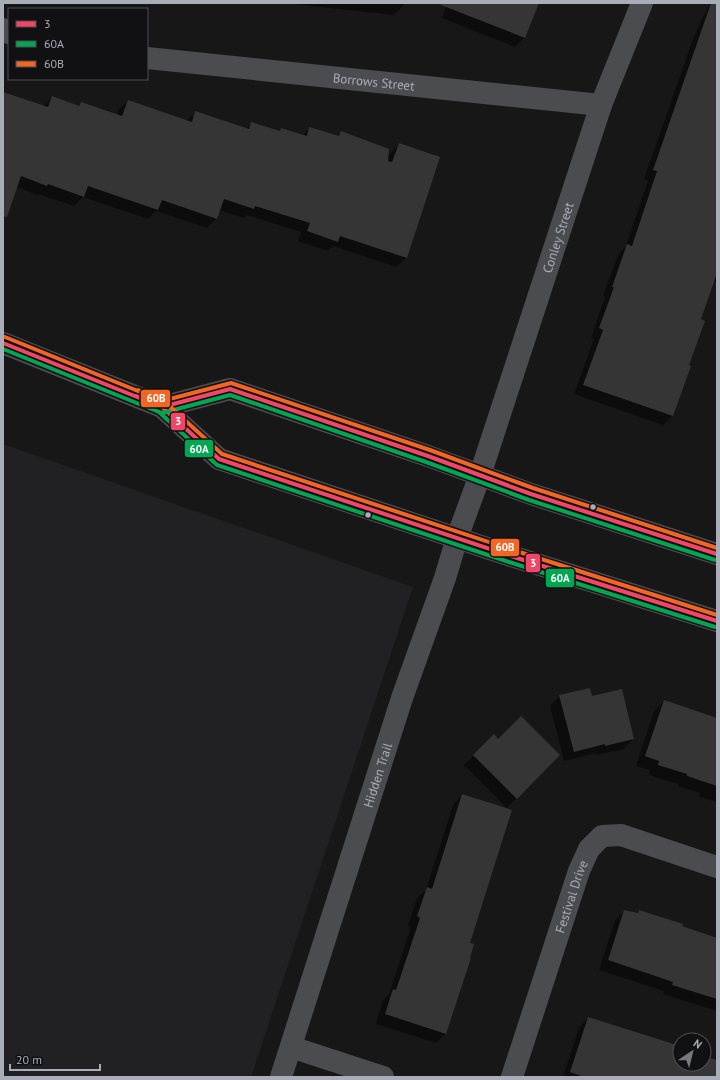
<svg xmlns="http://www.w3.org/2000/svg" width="720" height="1080" font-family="'PT Sans',sans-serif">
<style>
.built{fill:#212123}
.shadow{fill:#0007}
.building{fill:#353536}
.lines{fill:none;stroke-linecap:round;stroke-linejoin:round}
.street{stroke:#4b4c50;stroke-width:22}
.secondary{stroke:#4a4a4e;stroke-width:22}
.bus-1-casing{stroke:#111113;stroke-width:7}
.bus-2-casing{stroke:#111113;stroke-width:7}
.bus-3-casing{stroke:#111113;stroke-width:7}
.bus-1{stroke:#f34667;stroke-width:4}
.bus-2{stroke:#00a651;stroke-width:4}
.bus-3{stroke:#f26522;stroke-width:4}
.bus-dot{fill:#a8adb8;stroke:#111113;stroke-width:1.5}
.labels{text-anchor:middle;stroke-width:3;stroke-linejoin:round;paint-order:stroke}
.street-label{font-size:13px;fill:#a8adb8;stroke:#111113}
.line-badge{stroke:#111113;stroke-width:1.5}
.badge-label{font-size:11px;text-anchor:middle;font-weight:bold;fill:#fff}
</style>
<rect width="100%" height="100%" fill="#171717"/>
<path class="built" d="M 3,444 L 413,587 L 251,1077 L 3,1077 Z"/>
<path class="shadow" d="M 284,3 L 404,3 L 403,6 L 394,15 Z
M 447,3 L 538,3 L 525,37 L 515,47 L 442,18 Z
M 710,3 L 717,3 L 717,282 L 713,281 L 700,320 L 688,366 L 690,366 L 672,416 L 663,425 L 574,394 L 594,339 L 591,338 L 605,297 L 603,296 L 618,255 L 626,246 L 648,181 L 644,179 L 694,36 Z
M 3,93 L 43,106 L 53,97 L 78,106 L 81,103 L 117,115 L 118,110 L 128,101 L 186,121 L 196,112 L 246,129 L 252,123 L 279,132 L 282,129 L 303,135 L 310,128 L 337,137 L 341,133 L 388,156 L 399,144 L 439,157 L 406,258 L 396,267 L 333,246 L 328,251 L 298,241 L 301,232 L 247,215 L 244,218 L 219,210 L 216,219 L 207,228 L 156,211 L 148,219 L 83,197 L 74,206 L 38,194 L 37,195 L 15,186 L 3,191 Z
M 560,696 L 591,697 L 633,739 L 624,749 L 596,755 L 595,753 L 564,761 L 550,706 Z
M 664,701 L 717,726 L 717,802 L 699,797 L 700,793 L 678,786 L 678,784 L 649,775 L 650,770 L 636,766 L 654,711 Z
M 494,736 L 498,740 L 559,755 L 507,808 L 464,765 Z
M 462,795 L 468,943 L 446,1033 L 436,1043 L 376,1024 L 383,1000 L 389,994 L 411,927 L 408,926 L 417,898 L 426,890 L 453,805 Z
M 625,911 L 636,914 L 639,911 L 717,939 L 717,1011 L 663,994 L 664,991 L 599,970 L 615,920 Z
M 588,1018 L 680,1048 L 680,1064 L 704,1064 L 704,1056 L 717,1060 L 717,1077 L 563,1077 L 579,1028 Z"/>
<path class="building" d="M 441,3 L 539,3 L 525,38 L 441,5 Z
M 711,3 L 717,3 L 717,273 L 701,319 L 705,321 L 689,365 L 691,366 L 673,416 L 583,385 L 603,330 L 599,328 L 614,287 L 612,287 L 627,244 L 632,246 L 657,171 L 653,170 Z
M 3,92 L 48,107 L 52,96 L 79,106 L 81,102 L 122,116 L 128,100 L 192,122 L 195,111 L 249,129 L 251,122 L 280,131 L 281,128 L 307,136 L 309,127 L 339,136 L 341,131 L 389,149 L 388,161 L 392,162 L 399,143 L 440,157 L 407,258 L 340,236 L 338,242 L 307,231 L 310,223 L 255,206 L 254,209 L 224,199 L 217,219 L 162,200 L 158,210 L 88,186 L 84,197 L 48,184 L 47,186 L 21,176 L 7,217 L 3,216 Z
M 590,688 L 592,696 L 622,689 L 634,739 L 605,746 L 605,744 L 574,752 L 559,695 Z
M 664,700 L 717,718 L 717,786 L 687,776 L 687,774 L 658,765 L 659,761 L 645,756 Z
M 521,716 L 560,755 L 517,799 L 473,755 L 494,734 L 498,739 Z
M 462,794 L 512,810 L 470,943 L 474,944 L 470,958 L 471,958 L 446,1034 L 385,1014 L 393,989 L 396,990 L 420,918 L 417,916 L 427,887 L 432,889 Z
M 624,910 L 638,913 L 639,910 L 683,924 L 682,926 L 717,938 L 717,999 L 672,985 L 673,982 L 608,960 Z
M 588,1017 L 680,1046 L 680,1064 L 704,1064 L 704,1056 L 717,1060 L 717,1077 L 584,1077 L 570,1072 Z"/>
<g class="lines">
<g class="street">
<path d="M 3,29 L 9,33"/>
<path id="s1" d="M 147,58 L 601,105"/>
<path d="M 291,1047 L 383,1077"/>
<path id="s2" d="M 281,1077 L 402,698 L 445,578 L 457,538 L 480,475 L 601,105 L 642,3"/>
<path id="s3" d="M 512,1077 L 579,871 L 589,849 L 602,836 L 621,835 L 717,867"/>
</g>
<path class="secondary" d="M 3,343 L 162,407 L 219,459 L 511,556 L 717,621
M 162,407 L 230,389 L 428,456 L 531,494 L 717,554"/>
<g class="bus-1-casing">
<path id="bus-1" d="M 3,343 L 162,407 L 219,459 L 511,556 L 717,621
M 136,396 L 162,407 L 230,389 L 428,456 L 531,494 L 717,554"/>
</g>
<g class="bus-2-casing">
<path id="bus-2" d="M 3,349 L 159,412 L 217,465 L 509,562 L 715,627
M 134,402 L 162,413 L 230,395 L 426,462 L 529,500 L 715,560"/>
</g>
<g class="bus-3-casing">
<path id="bus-3" d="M 5,337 L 165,402 L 222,454 L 513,550 L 717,615
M 138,390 L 162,401 L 231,383 L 430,450 L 533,488 L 717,548"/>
</g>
<use href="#bus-1" class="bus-1"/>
<use href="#bus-2" class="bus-2"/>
<use href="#bus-3" class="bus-3"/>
</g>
<g class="bus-dot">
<circle cx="593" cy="507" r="3.5"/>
<circle cx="368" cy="515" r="3.5"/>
</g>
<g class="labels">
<g class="street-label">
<text dy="5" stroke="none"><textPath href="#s1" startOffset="228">Borrows Street</textPath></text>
<text dy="5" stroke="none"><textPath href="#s2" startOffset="884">Conley Street</textPath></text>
<text dy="5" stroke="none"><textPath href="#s2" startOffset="317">Hidden Trail</textPath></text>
<text dy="5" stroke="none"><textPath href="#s3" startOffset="190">Festival Drive</textPath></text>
</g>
</g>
<g class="line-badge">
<rect x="140" y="389" width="31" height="19" rx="4" fill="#f26522"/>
<rect x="170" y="412" width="16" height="19" rx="4" fill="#f34667"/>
<rect x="184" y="439" width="30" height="19" rx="4" fill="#00a651"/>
<rect x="490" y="538" width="30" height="19" rx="4" fill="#f26522"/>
<rect x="525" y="553" width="16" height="20" rx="4" fill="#f34667"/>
<rect x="545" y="568" width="30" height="20" rx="4" fill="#00a651"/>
</g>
<g class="badge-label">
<text x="156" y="402">60B</text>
<text x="178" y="425">3</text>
<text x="199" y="453">60A</text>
<text x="505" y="551">60B</text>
<text x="533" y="567">3</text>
<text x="560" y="582">60A</text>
</g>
<rect width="720" height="1080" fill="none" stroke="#a8adb8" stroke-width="8"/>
<rect x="8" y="8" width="140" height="72" fill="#111113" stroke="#4d4f55"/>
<rect x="16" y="21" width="20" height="6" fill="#f34667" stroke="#4d4f55"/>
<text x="44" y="28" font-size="12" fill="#a8adb8">3</text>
<rect x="16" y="41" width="20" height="6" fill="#00a651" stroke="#4d4f55"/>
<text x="44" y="48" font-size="12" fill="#a8adb8">60A</text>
<rect x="16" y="61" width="20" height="6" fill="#f26522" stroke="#4d4f55"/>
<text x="44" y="68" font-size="12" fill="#a8adb8">60B</text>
<g transform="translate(692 1052) rotate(35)"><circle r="19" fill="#111113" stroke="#4d4f55"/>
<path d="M0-3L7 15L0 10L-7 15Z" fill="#757880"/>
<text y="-6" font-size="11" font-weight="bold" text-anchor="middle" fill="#a8adb8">N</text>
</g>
<path d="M10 1064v6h90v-6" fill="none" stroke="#a8adb8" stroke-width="2"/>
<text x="16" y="1064" font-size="12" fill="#a8adb8" stroke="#111113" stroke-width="3" paint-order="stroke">20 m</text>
</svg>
